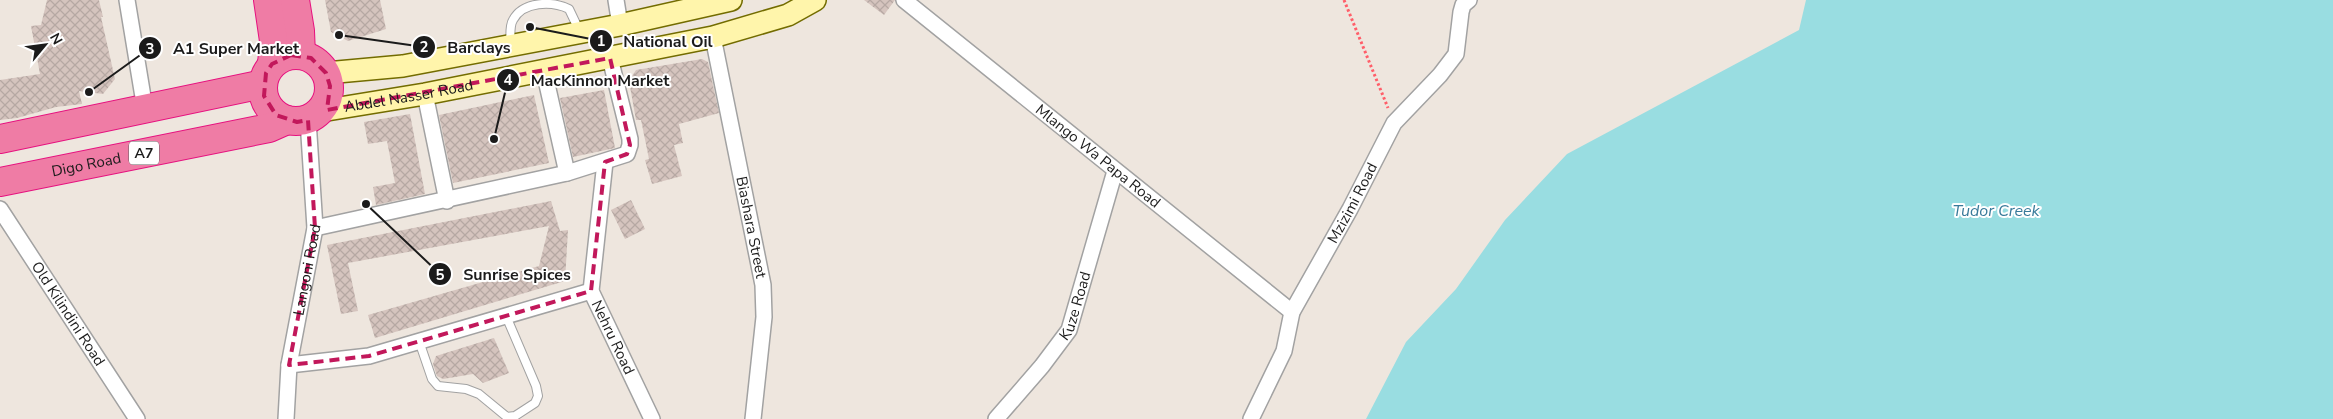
<svg xmlns="http://www.w3.org/2000/svg" width="2333" height="419" font-family="'Nunito Sans',sans-serif">
<style>
.water{fill:#99dde1}
.building{fill:url(#building-cross-hatch)}
.lines{fill:none;stroke-linecap:round;stroke-linejoin:round}
.lane-casing{stroke:#a2a2a2;stroke-width:10}
.street-casing{stroke:#a2a2a2;stroke-width:18}
.secondary-casing{stroke:#736c00;stroke-width:24}
.highway-casing{stroke:#e6117f;stroke-width:30}
.path{stroke:#ff5e69;stroke-width:3;stroke-dasharray:2.5 2.5;stroke-linecap:butt}
.lane{stroke:#fff;stroke-width:8}
.street{stroke:#fff;stroke-width:15}
.secondary{stroke:#fff5ab;stroke-width:21}
.highway{stroke:#ef7ca5;stroke-width:28}
.marked{fill:none;stroke:#c2185b;stroke-width:4;stroke-dasharray:10 6;stroke-linejoin:round}
.labels{text-anchor:middle;stroke-width:4;stroke-linejoin:round;paint-order:stroke}
.shield{fill:#fff;stroke:#5f5f5f;stroke-width:1}
.shield-label{font-size:14px;font-weight:bold;fill:#1b1b1b}
.street-label{font-size:15px;fill:#1b1b1b;stroke:#fff}
.water-label{font-size:16px;font-style:italic;fill:#387a9a;stroke:#fff}
.leader{fill:none;stroke:#1b1b1b;stroke-width:2}
.callout-dot{fill:#1b1b1b;stroke:#fff;stroke-width:2}
.mark-label{font-size:15px;text-anchor:middle;font-weight:bold;fill:#fff}
.callout-label{font-size:16px;text-anchor:middle;font-weight:bold;fill:#1b1b1b;stroke:#fff;stroke-width:4;stroke-linejoin:round;paint-order:stroke}
</style>
<defs>
<pattern id="building-cross-hatch" width="8" height="8" patternUnits="userSpaceOnUse" patternTransform="scale(1.25)"><rect width="8" height="8" fill="#d5c4be"/><path d="M0 0l8 8M0 8l8-8" fill="none" stroke="#b6a8a3"/></pattern>
</defs>
<rect width="100%" height="100%" fill="#eee6de"/>
<path class="water" d="M 1806,0 L 2333,0 L 2333,419 L 1366,419 L 1406,342 L 1456,289 L 1505,220 L 1567,154 L 1799,30 Z"/>
<path class="building" d="M 47,0 L 99,0 L 103,17 L 101,17 L 115,79 L 103,94 L 79,91 L 82,104 L 56,107 L 17,118 L 0,120 L 0,80 L 40,74 L 31,26 L 41,25 Z
M 325,0 L 380,0 L 386,29 L 348,41 L 331,32 Z
M 864,0 L 895,0 L 884,15 Z
M 702,59 L 708,62 L 719,113 L 679,124 L 683,143 L 674,145 L 682,176 L 652,184 L 645,160 L 649,159 L 641,120 L 636,120 L 629,81 L 636,70 Z
M 604,90 L 615,148 L 573,157 L 560,98 Z
M 534,95 L 549,163 L 453,183 L 439,115 Z
M 410,114 L 425,194 L 376,205 L 373,187 L 395,183 L 387,141 L 368,144 L 364,122 Z
M 631,200 L 645,229 L 625,239 L 611,210 Z
M 551,201 L 560,231 L 568,230 L 565,281 L 375,338 L 368,315 L 539,266 L 549,226 L 348,263 L 358,311 L 341,314 L 327,245 Z
M 494,338 L 509,373 L 483,383 L 473,374 L 443,379 L 437,376 L 433,364 L 436,356 Z"/>
<g class="lines">
<g class="lane-casing">
<path id="lane" d="M 510,44 C 511,37 509,26 513,20 C 523,1 552,1 569,9 L 579,30
M 419,341 L 432,379 L 438,386 L 466,389 L 479,394 L 507,417 L 515,416 L 535,403 L 538,396 L 536,386 L 506,316"/>
</g>
<g class="street-casing">
<g id="street">
<path d="M 127,0 L 145,109"/>
<path d="M 616,0 L 620,25"/>
<path id="s1" d="M 904,0 L 1292,312"/>
<path id="s2" d="M 713,37 L 763,285 L 764,317 L 753,419"/>
<path d="M 544,71 L 567,173"/>
<path d="M 425,94 L 447,201"/>
<path id="s3" d="M 605,162 L 591,291 L 652,419"/>
<path id="s4" d="M 0,209 L 137,419"/>
<path d="M 315,228 L 567,173 L 627,154 L 630,145 L 630,139 L 610,58"/>
<path d="M 289,365 L 369,356 L 591,291"/>
<path id="s5" d="M 286,419 L 289,365 L 315,228 L 308,120"/>
<path id="s6" d="M 996,419 L 1042,366 L 1069,330 L 1115,171"/>
<path id="s7" d="M 1251,419 L 1284,351 L 1292,312 L 1350,209 L 1394,123 L 1440,75 L 1456,54 L 1461,12 L 1463,5 L 1469,0"/>
</g>
</g>
<g class="secondary-casing">
<g id="secondary">
<path d="M 326,73 L 403,66 L 620,25 L 731,0"/>
<path id="s8" d="M 321,111 L 425,94 L 713,37 L 788,15 L 815,0"/>
</g>
</g>
<g class="highway-casing">
<g id="highway">
<path d="M 268,0 L 274,41 L 272,64"/>
<path d="M 295,0 L 300,31 L 301,55"/>
<circle cx="296" cy="88" r="33"/>
<path d="M 0,139 L 263,84"/>
<path id="s9" d="M 0,182 L 269,128 L 287,120"/>
</g>
</g>
<path class="path" d="M 1344,0 L 1388,108"/>
<use href="#lane" class="lane"/>
<use href="#street" class="street"/>
<use href="#secondary" class="secondary"/>
<use href="#highway" class="highway"/>
</g>
<path class="marked" d="M 291,55 L 311,58 L 326,73 L 330,86 L 327,110 L 610,58 L 630,145 L 627,154 L 605,162 L 591,291 L 369,356 L 289,365 L 315,228 L 308,120 L 297,122 L 276,115 L 264,96 L 266,73 L 272,64 Z"/>
<g class="labels">
<rect class="shield" x="129" y="141.5" width="30" height="23" rx="4"/>
<g class="shield-label">
<text x="144" y="158">A7</text>
</g>
<g class="street-label">
<text dy="5" stroke="none"><textPath href="#s8" startOffset="89">Abdel Nasser Road</textPath></text>
<text dy="5" stroke="none"><textPath href="#s1" startOffset="249">Mlango Wa Papa Road</textPath></text>
<text dy="5" stroke="none"><textPath href="#s9" startOffset="88">Digo Road</textPath></text>
<text dy="5" stroke="none"><textPath href="#s7" startOffset="240">Mzizimi Road</textPath></text>
<text dy="5" stroke="none"><textPath href="#s2" startOffset="194">Biashara Street</textPath></text>
<text dy="5" stroke="none"><textPath href="#s5" startOffset="151">Langoni Road</textPath></text>
<text dy="5" stroke="none"><textPath href="#s6" startOffset="140">Kuze Road</textPath></text>
<text dy="5" stroke="none"><textPath href="#s4" startOffset="125">Old Kilindini Road</textPath></text>
<text dy="5" stroke="none"><textPath href="#s3" startOffset="181">Nehru Road</textPath></text>
</g>
<g class="water-label">
<text x="1996" y="216">Tudor Creek</text>
</g>
</g>
<path class="leader" d="M530 27L601 41M339 35L424 47M89 92L150 48M494 139L508 80M366 204L440 274"/>
<g class="callout-dot">
<circle cx="530" cy="27" r="5"/>
<circle cx="339" cy="35" r="5"/>
<circle cx="89" cy="92" r="5"/>
<circle cx="494" cy="139" r="5"/>
<circle cx="366" cy="204" r="5"/>
<circle cx="601" cy="41" r="12"/>
<circle cx="424" cy="47" r="12"/>
<circle cx="150" cy="48" r="12"/>
<circle cx="508" cy="80" r="12"/>
<circle cx="440" cy="274" r="12"/>
</g>
<g class="mark-label">
<text x="601" y="46">1</text>
<text x="424" y="52">2</text>
<text x="150" y="54">3</text>
<text x="508" y="85">4</text>
<text x="440" y="280">5</text>
</g>
<g class="callout-label">
<text x="668" y="47">National Oil</text>
<text x="479" y="53">Barclays</text>
<text x="236" y="54">A1 Super Market</text>
<text x="600" y="86">MacKinnon Market</text>
<text x="517" y="280">Sunrise Spices</text>
</g>
<g transform="translate(45 45) rotate(61)" stroke="#ffffff" stroke-width="4" paint-order="stroke">
<path d="M0-4L9 19L0 12L-9 19Z" fill="#1b1b1b"/>
<text y="-8" font-size="14" font-weight="bold" text-anchor="middle" fill="#1b1b1b">N</text>
</g>
</svg>
